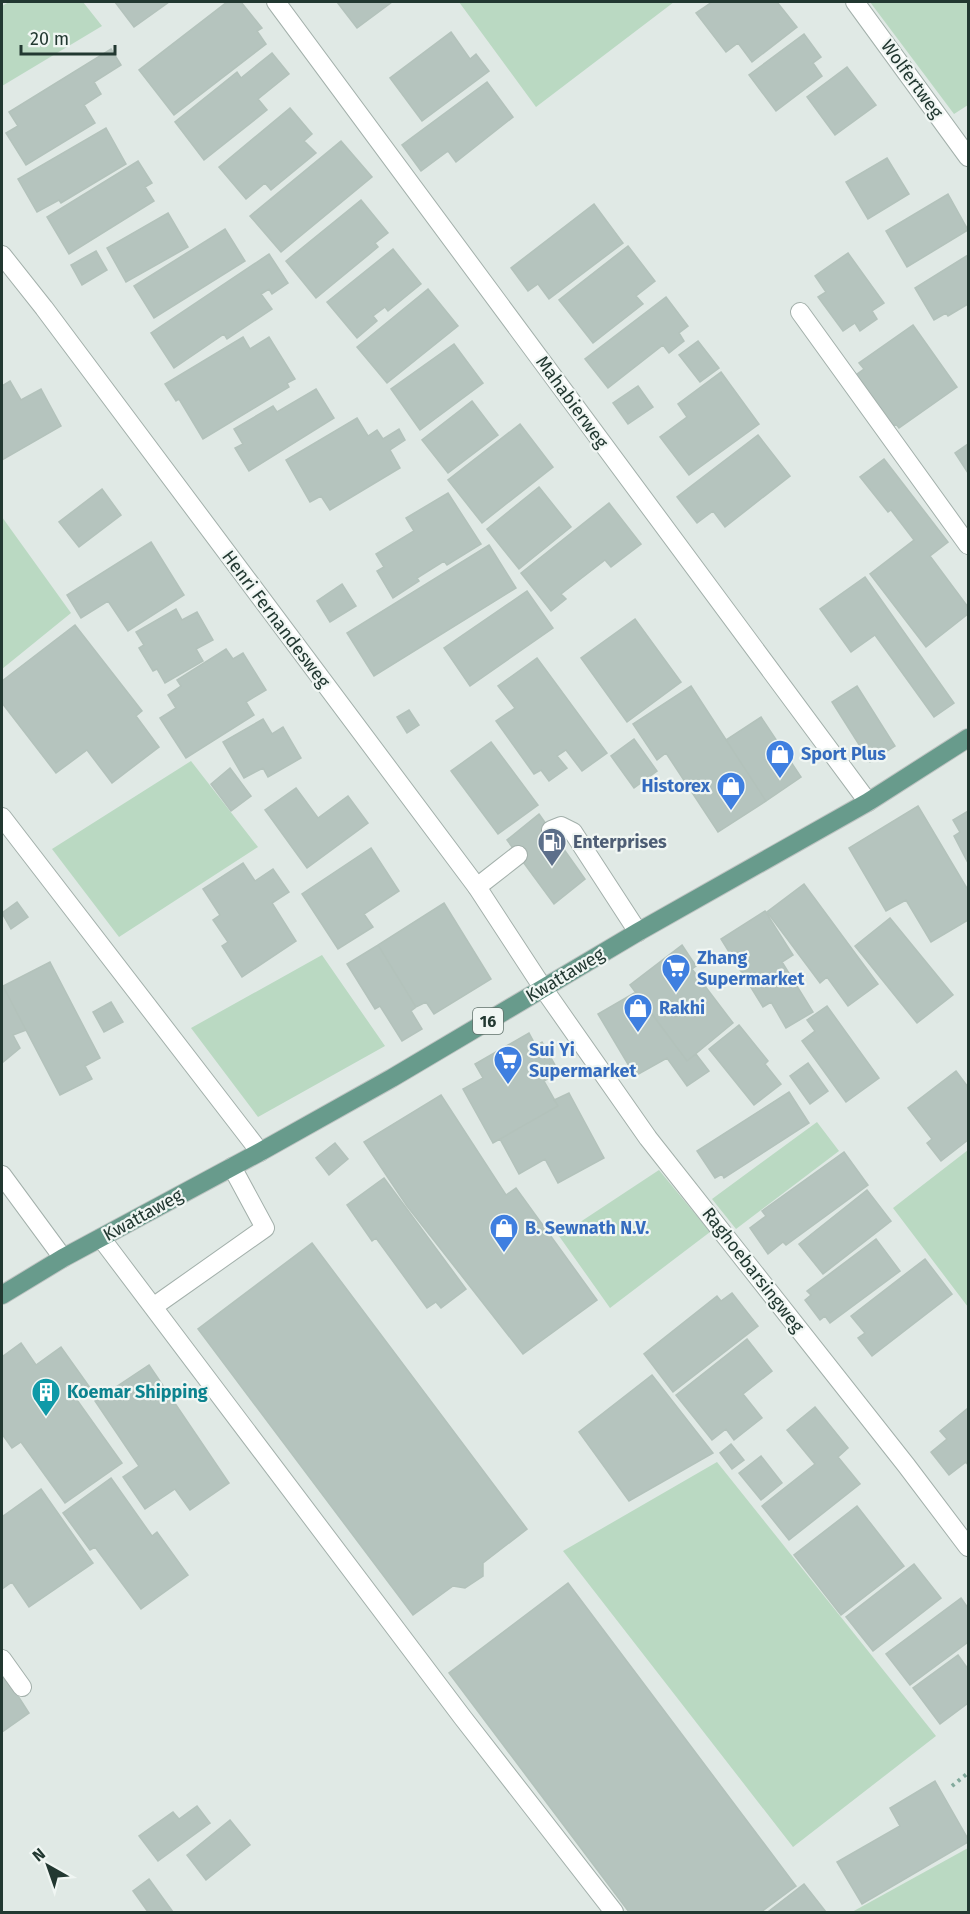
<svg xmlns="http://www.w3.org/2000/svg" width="970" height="1914" font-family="'Fira Sans',sans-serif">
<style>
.green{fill:#bad9c2}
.building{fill:#b5c4be;stroke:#b3c2bb;stroke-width:1.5}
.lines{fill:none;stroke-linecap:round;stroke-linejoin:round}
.service-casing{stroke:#a3b0ab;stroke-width:20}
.minor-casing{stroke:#a3b0ab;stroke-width:20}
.tertiary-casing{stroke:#a3b0ab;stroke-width:20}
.primary-casing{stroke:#bdc3c1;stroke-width:20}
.path{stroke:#83aa9d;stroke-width:4;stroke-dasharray:3 4.5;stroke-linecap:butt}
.service{stroke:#fff;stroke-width:18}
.minor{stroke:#fff;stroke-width:18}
.tertiary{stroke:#fff;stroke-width:18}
.primary{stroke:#689b8c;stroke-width:18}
.labels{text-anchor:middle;stroke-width:4.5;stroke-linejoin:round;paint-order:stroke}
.shield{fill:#f0f6f3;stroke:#60716b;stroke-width:1.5}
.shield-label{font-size:16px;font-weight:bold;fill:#223831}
.street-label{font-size:18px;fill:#223831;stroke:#f0f6f3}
.shop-label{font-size:18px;font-weight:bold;fill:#366cbe;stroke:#f0f6f3;text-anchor:start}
.service-label{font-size:18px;font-weight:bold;fill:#4e5e75;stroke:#f0f6f3;text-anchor:start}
.culture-label{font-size:18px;font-weight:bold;fill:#0d838f;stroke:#f0f6f3;text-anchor:start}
</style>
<rect width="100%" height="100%" fill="#e0e9e5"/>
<path class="green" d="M 9,2 L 83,2 L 102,26 L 2,86 L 2,6 Z
M 459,2 L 674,2 L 536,107 Z
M 870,2 L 968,2 L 968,105 L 954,114 Z
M 2,517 L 71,613 L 2,669 Z
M 191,761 L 258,847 L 119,937 L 52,849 Z
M 322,955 L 385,1046 L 258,1117 L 191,1028 Z
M 817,1122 L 839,1151 L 736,1229 L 712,1199 Z
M 968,1150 L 968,1307 L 893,1208 Z
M 659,1170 L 710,1232 L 610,1308 L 559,1236 Z
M 717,1462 L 936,1736 L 793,1847 L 563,1551 Z
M 968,1848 L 968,1912 L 852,1912 Z"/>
<path class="building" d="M 115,2 L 169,2 L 134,27 Z
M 227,2 L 241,2 L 262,28 L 257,31 L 266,44 L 174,115 L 139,70 Z
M 337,2 L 392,2 L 357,28 Z
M 712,2 L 777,2 L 797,27 L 752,62 L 738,43 L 726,52 L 696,13 Z
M 451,32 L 470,59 L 476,54 L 489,71 L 422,121 L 390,78 Z
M 804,34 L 821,57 L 813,63 L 822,76 L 776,111 L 749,75 Z
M 111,49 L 121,65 L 94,82 L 101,94 L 84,105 L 95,123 L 26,165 L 6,133 L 18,126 L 9,112 Z
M 272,53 L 289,74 L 258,99 L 267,110 L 204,160 L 175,122 L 237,72 L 241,78 Z
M 847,67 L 876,105 L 835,135 L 807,97 Z
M 487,82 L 513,117 L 456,162 L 448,151 L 421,171 L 402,145 Z
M 290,108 L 312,134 L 304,141 L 316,153 L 271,190 L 265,183 L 246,199 L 219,167 Z
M 106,128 L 126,164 L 61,203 L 59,200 L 37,212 L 18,179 Z
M 341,141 L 372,177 L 281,252 L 250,216 Z
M 887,158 L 909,194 L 868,219 L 846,182 Z
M 138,161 L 152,183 L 145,187 L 154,201 L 69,254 L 47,217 Z
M 948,194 L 968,230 L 907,267 L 886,231 Z
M 361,200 L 388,233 L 375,243 L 378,247 L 316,298 L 286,261 Z
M 594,204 L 623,243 L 549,299 L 538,284 L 528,291 L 511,268 Z
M 168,213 L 188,247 L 126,282 L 107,248 Z
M 225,229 L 245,261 L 154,318 L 134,286 Z
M 628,246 L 655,281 L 636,296 L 643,304 L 593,343 L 559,300 Z
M 393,249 L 421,284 L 388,311 L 385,307 L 373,316 L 377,321 L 357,338 L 327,302 Z
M 96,251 L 107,270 L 82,285 L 71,265 Z
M 848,253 L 884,303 L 872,311 L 877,319 L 860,331 L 855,323 L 843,331 L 818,297 L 826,292 L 815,276 Z
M 269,254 L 288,283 L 272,294 L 269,289 L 261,294 L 272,309 L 227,339 L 224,334 L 174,368 L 151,333 Z
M 968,255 L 968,304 L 948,316 L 946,313 L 934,320 L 915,288 Z
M 428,289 L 458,326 L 387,383 L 357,347 Z
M 666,297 L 688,326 L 679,333 L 684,341 L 669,353 L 663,345 L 608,388 L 585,359 Z
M 913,325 L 957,387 L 899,428 L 896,424 L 891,428 L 853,377 L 864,369 L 859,363 Z
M 243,337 L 250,349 L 269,337 L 295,379 L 287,383 L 289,387 L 203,439 L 179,399 L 176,401 L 165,384 Z
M 698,341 L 719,368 L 700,382 L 679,355 Z
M 454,344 L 483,383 L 420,430 L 391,389 Z
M 721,372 L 759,424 L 689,475 L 660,437 L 687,417 L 678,404 Z
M 10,381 L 21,400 L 41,389 L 61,426 L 2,460 L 2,386 Z
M 638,386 L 653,407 L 628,424 L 613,403 Z
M 316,389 L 334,418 L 249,471 L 235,448 L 243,444 L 234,429 L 273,406 L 277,412 Z
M 472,401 L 498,435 L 448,473 L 422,440 Z
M 357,418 L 368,436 L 377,430 L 383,439 L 399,429 L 405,440 L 390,450 L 400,468 L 330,510 L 321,496 L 310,502 L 286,460 Z
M 520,424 L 553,467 L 482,523 L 448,480 Z
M 758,435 L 790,476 L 725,527 L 713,511 L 697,523 L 677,497 Z
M 968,444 L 968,473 L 955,453 Z
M 884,459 L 948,542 L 930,556 L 968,607 L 968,614 L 926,647 L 870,574 L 914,540 L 891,510 L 888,512 L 860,477 Z
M 539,487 L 571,527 L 519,569 L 487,529 Z
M 102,489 L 121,515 L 79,547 L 59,522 Z
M 448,493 L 481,544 L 447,565 L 444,561 L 417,578 L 419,581 L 393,598 L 377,571 L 384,567 L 376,554 L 414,531 L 406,518 Z
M 609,503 L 641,544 L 611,567 L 605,560 L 561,594 L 566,599 L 551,611 L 521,573 Z
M 151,542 L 184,595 L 128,631 L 108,601 L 81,618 L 67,595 Z
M 489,545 L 516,588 L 374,676 L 347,633 Z
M 865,577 L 954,703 L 934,717 L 875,635 L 851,652 L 820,609 Z
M 342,584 L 356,606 L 330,622 L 317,601 Z
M 527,591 L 553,628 L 470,686 L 444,648 Z
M 176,609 L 182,620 L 197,612 L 213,640 L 196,649 L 203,661 L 165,683 L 157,669 L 153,671 L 139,648 L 144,645 L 136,632 Z
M 635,619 L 681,682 L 627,722 L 581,658 Z
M 75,625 L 142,711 L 136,716 L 159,747 L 112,783 L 87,750 L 56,773 L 2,703 L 2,681 Z
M 226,649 L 233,659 L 243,653 L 266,690 L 246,702 L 254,715 L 186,758 L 160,718 L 176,708 L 168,695 L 181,686 L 177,680 Z
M 537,658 L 607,753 L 582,771 L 566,750 L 557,756 L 567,768 L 549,781 L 541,770 L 534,774 L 496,721 L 515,708 L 498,686 Z
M 691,686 L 766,801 L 718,832 L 666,753 L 657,760 L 633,724 Z
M 857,686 L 895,746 L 870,762 L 832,702 Z
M 409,710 L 419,725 L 407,733 L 397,717 Z
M 761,717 L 801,777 L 766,801 L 726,740 Z
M 263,719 L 272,734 L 283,727 L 301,758 L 268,777 L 263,768 L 244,778 L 223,742 Z
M 634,739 L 657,771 L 634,788 L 611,756 Z
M 491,742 L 538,805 L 498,834 L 451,771 Z
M 230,768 L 251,796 L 231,811 L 211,784 Z
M 296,788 L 318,818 L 348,796 L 368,823 L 307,868 L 265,810 Z
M 918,806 L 968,890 L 968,920 L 931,942 L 906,900 L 886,911 L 849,848 Z
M 968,811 L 968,863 L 954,836 L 960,832 L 953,820 Z
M 539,814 L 585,879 L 554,904 L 507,840 Z
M 371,848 L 399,891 L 364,914 L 373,927 L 338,949 L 302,894 Z
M 243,863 L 255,881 L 273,869 L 289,892 L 272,903 L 296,941 L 242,977 L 222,946 L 228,942 L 213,920 L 220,915 L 203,889 Z
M 804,884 L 878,984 L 848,1006 L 827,977 L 820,983 L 767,912 Z
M 17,902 L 28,917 L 11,929 L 2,913 Z
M 444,903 L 491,979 L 434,1014 L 426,1002 L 416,1007 L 378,945 Z
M 765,911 L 793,955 L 782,962 L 813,1012 L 786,1028 L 771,1002 L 763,1007 L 721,939 Z
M 890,918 L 953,995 L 917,1023 L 855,946 Z
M 378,945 L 416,1007 L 411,1011 L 422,1029 L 402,1041 L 380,1006 L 375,1009 L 347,964 Z
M 682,945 L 696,966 L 692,969 L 733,1023 L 687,1061 L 630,985 Z
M 50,962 L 100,1058 L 85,1066 L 92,1079 L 60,1095 L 3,986 Z
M 2,986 L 3,986 L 26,1030 L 13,1035 L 20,1048 L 2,1063 Z
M 636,992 L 687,1061 L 696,1054 L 709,1071 L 687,1086 L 667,1058 L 635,1076 L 598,1014 Z
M 111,1002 L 123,1022 L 104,1032 L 93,1012 Z
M 827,1006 L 879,1078 L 846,1102 L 802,1041 L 815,1031 L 807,1020 Z
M 739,1025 L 768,1061 L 765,1064 L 781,1084 L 754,1105 L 709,1049 Z
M 529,1033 L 536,1046 L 542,1042 L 559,1072 L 544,1081 L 558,1106 L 493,1143 L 463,1089 L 483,1078 L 475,1064 Z
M 808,1063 L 828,1091 L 810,1104 L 790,1076 Z
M 956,1071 L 968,1087 L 968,1140 L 941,1161 L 927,1143 L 932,1139 L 908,1108 Z
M 789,1092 L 809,1123 L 724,1178 L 722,1174 L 715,1178 L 697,1151 Z
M 569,1093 L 604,1158 L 558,1183 L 545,1159 L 519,1174 L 500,1139 L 558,1106 L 554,1100 Z
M 441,1095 L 506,1195 L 516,1188 L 597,1300 L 523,1354 L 407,1206 L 364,1142 Z
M 335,1143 L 348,1159 L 329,1175 L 316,1158 Z
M 844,1152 L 868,1185 L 786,1245 L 783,1242 L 768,1254 L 750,1228 L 766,1216 L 762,1211 Z
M 384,1178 L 466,1289 L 441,1308 L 436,1302 L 427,1308 L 376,1238 L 372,1241 L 347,1205 Z
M 867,1190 L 891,1221 L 823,1274 L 799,1244 Z
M 876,1239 L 900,1271 L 830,1323 L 825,1316 L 820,1320 L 805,1300 L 811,1295 L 807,1291 Z
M 312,1243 L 527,1529 L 483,1563 L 483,1576 L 465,1588 L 453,1586 L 413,1615 L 198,1329 Z
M 925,1259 L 952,1294 L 872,1356 L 858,1338 L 865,1333 L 851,1316 Z
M 732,1293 L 758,1326 L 673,1392 L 644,1354 L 717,1296 L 721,1301 Z
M 747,1339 L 772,1371 L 743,1394 L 762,1418 L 734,1440 L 726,1429 L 712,1440 L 676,1395 Z
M 21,1343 L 36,1365 L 61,1347 L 91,1389 L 77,1400 L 122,1463 L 65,1503 L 21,1442 L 12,1448 L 2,1434 L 2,1357 Z
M 149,1365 L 229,1483 L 190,1510 L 175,1489 L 145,1509 L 123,1477 L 139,1466 L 95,1401 Z
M 652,1375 L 713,1453 L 629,1501 L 579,1432 Z
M 815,1407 L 848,1448 L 838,1457 L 860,1484 L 789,1540 L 762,1506 L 815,1464 L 787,1430 Z
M 968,1408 L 968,1465 L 966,1462 L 949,1475 L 931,1452 L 947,1439 L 940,1431 Z
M 731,1444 L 744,1460 L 732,1469 L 720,1453 Z
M 761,1456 L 782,1483 L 761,1500 L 739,1473 Z
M 111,1478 L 152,1536 L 157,1532 L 188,1575 L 141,1609 L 95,1547 L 90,1550 L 63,1513 Z
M 41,1489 L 93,1563 L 29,1607 L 12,1582 L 2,1589 L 2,1517 Z
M 857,1506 L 904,1566 L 841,1615 L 794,1555 Z
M 914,1564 L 941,1598 L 873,1651 L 846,1617 Z
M 568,1583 L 796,1886 L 761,1912 L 629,1912 L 449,1673 Z
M 961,1598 L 968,1608 L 968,1642 L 910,1685 L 886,1654 Z
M 958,1655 L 968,1669 L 968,1703 L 940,1724 L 913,1688 Z
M 2,1671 L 29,1713 L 2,1732 Z
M 935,1781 L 968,1839 L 968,1842 L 862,1904 L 837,1862 L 900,1826 L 890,1808 Z
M 197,1806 L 210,1823 L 158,1861 L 139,1836 L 173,1812 L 179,1819 Z
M 230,1820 L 250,1845 L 206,1880 L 187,1855 Z
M 149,1879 L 173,1912 L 148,1912 L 133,1891 Z
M 804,1884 L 826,1912 L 771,1912 L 769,1911 Z"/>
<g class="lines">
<g class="service-casing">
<path id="service" d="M 551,830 L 561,826 L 573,832 L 638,932
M 477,887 L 518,855
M 101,1238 L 463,1718 L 614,1912
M 153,1307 L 265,1228 L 232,1167
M 2,1659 L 22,1687"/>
</g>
<g class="minor-casing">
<path id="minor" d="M 276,2 L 868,802
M 855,2 L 968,157
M 800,312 L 968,545
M 2,817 L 260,1152
M 543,988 L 648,1138 L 906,1465 L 968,1547
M 2,1175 L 63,1258"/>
</g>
<g class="tertiary-casing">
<path id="tertiary" d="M 2,255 L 44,308 L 477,887 L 543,988"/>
</g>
<g class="primary-casing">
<path id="primary" d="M 2,1295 L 63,1258 L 260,1152 L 392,1078 L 638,932 L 868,802 L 968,738"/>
</g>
<path class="path" d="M 952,1786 L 968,1773"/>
<use href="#service" class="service"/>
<use href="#minor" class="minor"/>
<use href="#tertiary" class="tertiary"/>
<use href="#primary" class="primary"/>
</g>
<defs>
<g id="shop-pin" transform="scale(1.5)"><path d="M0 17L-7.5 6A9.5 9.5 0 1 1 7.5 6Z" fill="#3f7fe0" stroke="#f0f6f3"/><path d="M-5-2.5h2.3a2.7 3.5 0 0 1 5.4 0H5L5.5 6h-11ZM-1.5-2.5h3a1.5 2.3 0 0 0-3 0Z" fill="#fff"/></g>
<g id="fuel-pin" transform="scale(1.5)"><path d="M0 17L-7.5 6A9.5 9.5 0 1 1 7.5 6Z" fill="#5c6f8a" stroke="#f0f6f3"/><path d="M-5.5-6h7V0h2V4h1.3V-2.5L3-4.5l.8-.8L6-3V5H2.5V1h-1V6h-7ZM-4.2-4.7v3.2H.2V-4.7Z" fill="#fff"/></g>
<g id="supermarket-pin" transform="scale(1.5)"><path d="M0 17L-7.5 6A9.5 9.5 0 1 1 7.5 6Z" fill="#3f7fe0" stroke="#f0f6f3"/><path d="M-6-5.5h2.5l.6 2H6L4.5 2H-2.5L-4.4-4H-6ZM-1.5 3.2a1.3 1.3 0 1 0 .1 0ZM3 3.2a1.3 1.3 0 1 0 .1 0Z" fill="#fff"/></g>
<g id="building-pin" transform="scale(1.5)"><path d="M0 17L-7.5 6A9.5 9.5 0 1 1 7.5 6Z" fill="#0f9aa8" stroke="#f0f6f3"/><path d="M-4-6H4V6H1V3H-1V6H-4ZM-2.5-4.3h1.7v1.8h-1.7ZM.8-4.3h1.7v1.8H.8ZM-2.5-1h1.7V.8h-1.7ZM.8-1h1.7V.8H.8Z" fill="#fff"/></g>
</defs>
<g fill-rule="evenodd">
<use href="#shop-pin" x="780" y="754"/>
<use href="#shop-pin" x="731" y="786"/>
<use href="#fuel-pin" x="552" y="842"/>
<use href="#supermarket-pin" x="676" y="968"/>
<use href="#shop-pin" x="638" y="1008"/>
<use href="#supermarket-pin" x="508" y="1060"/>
<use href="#shop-pin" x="504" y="1228"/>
<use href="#building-pin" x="46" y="1392"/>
</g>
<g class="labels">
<rect class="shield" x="473" y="1008" width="30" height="26" rx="4.5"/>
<g class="shield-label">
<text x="488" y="1027">16</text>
</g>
<g class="street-label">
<text transform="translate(912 79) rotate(54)" y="6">Wolfertweg</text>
<text transform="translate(572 402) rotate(54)" y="6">Mahabierweg</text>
<text transform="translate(276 619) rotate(53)" y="6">Henri Fernandesweg</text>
<text transform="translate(565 975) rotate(-31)" y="6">Kwattaweg</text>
<text transform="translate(143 1215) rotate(-29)" y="6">Kwattaweg</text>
<text transform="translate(753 1270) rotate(52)" y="6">Raghoebarsingweg</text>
</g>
<g class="shop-label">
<text x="801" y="760">Sport Plus</text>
<text x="710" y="792" text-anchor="end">Historex</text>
<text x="697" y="964">Zhang<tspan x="697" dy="21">Supermarket</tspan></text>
<text x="659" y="1014">Rakhi</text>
<text x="529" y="1056">Sui Yi<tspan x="529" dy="21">Supermarket</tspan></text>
<text x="525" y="1234">B. Sewnath N.V.</text>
</g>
<g class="service-label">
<text x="573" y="848">Enterprises</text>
</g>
<g class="culture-label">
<text x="67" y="1398">Koemar Shipping</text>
</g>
</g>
<rect width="970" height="1914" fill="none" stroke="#223831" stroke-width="6"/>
<g transform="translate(48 1866) rotate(320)" stroke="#f0f6f3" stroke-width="4.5" paint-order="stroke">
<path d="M0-4.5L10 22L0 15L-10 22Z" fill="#223831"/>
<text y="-9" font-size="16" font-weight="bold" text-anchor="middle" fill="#223831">N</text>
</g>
<path d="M21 45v9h94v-9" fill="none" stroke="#223831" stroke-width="3"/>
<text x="30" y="45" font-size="18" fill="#223831" stroke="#f0f6f3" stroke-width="4.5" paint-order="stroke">20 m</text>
</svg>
